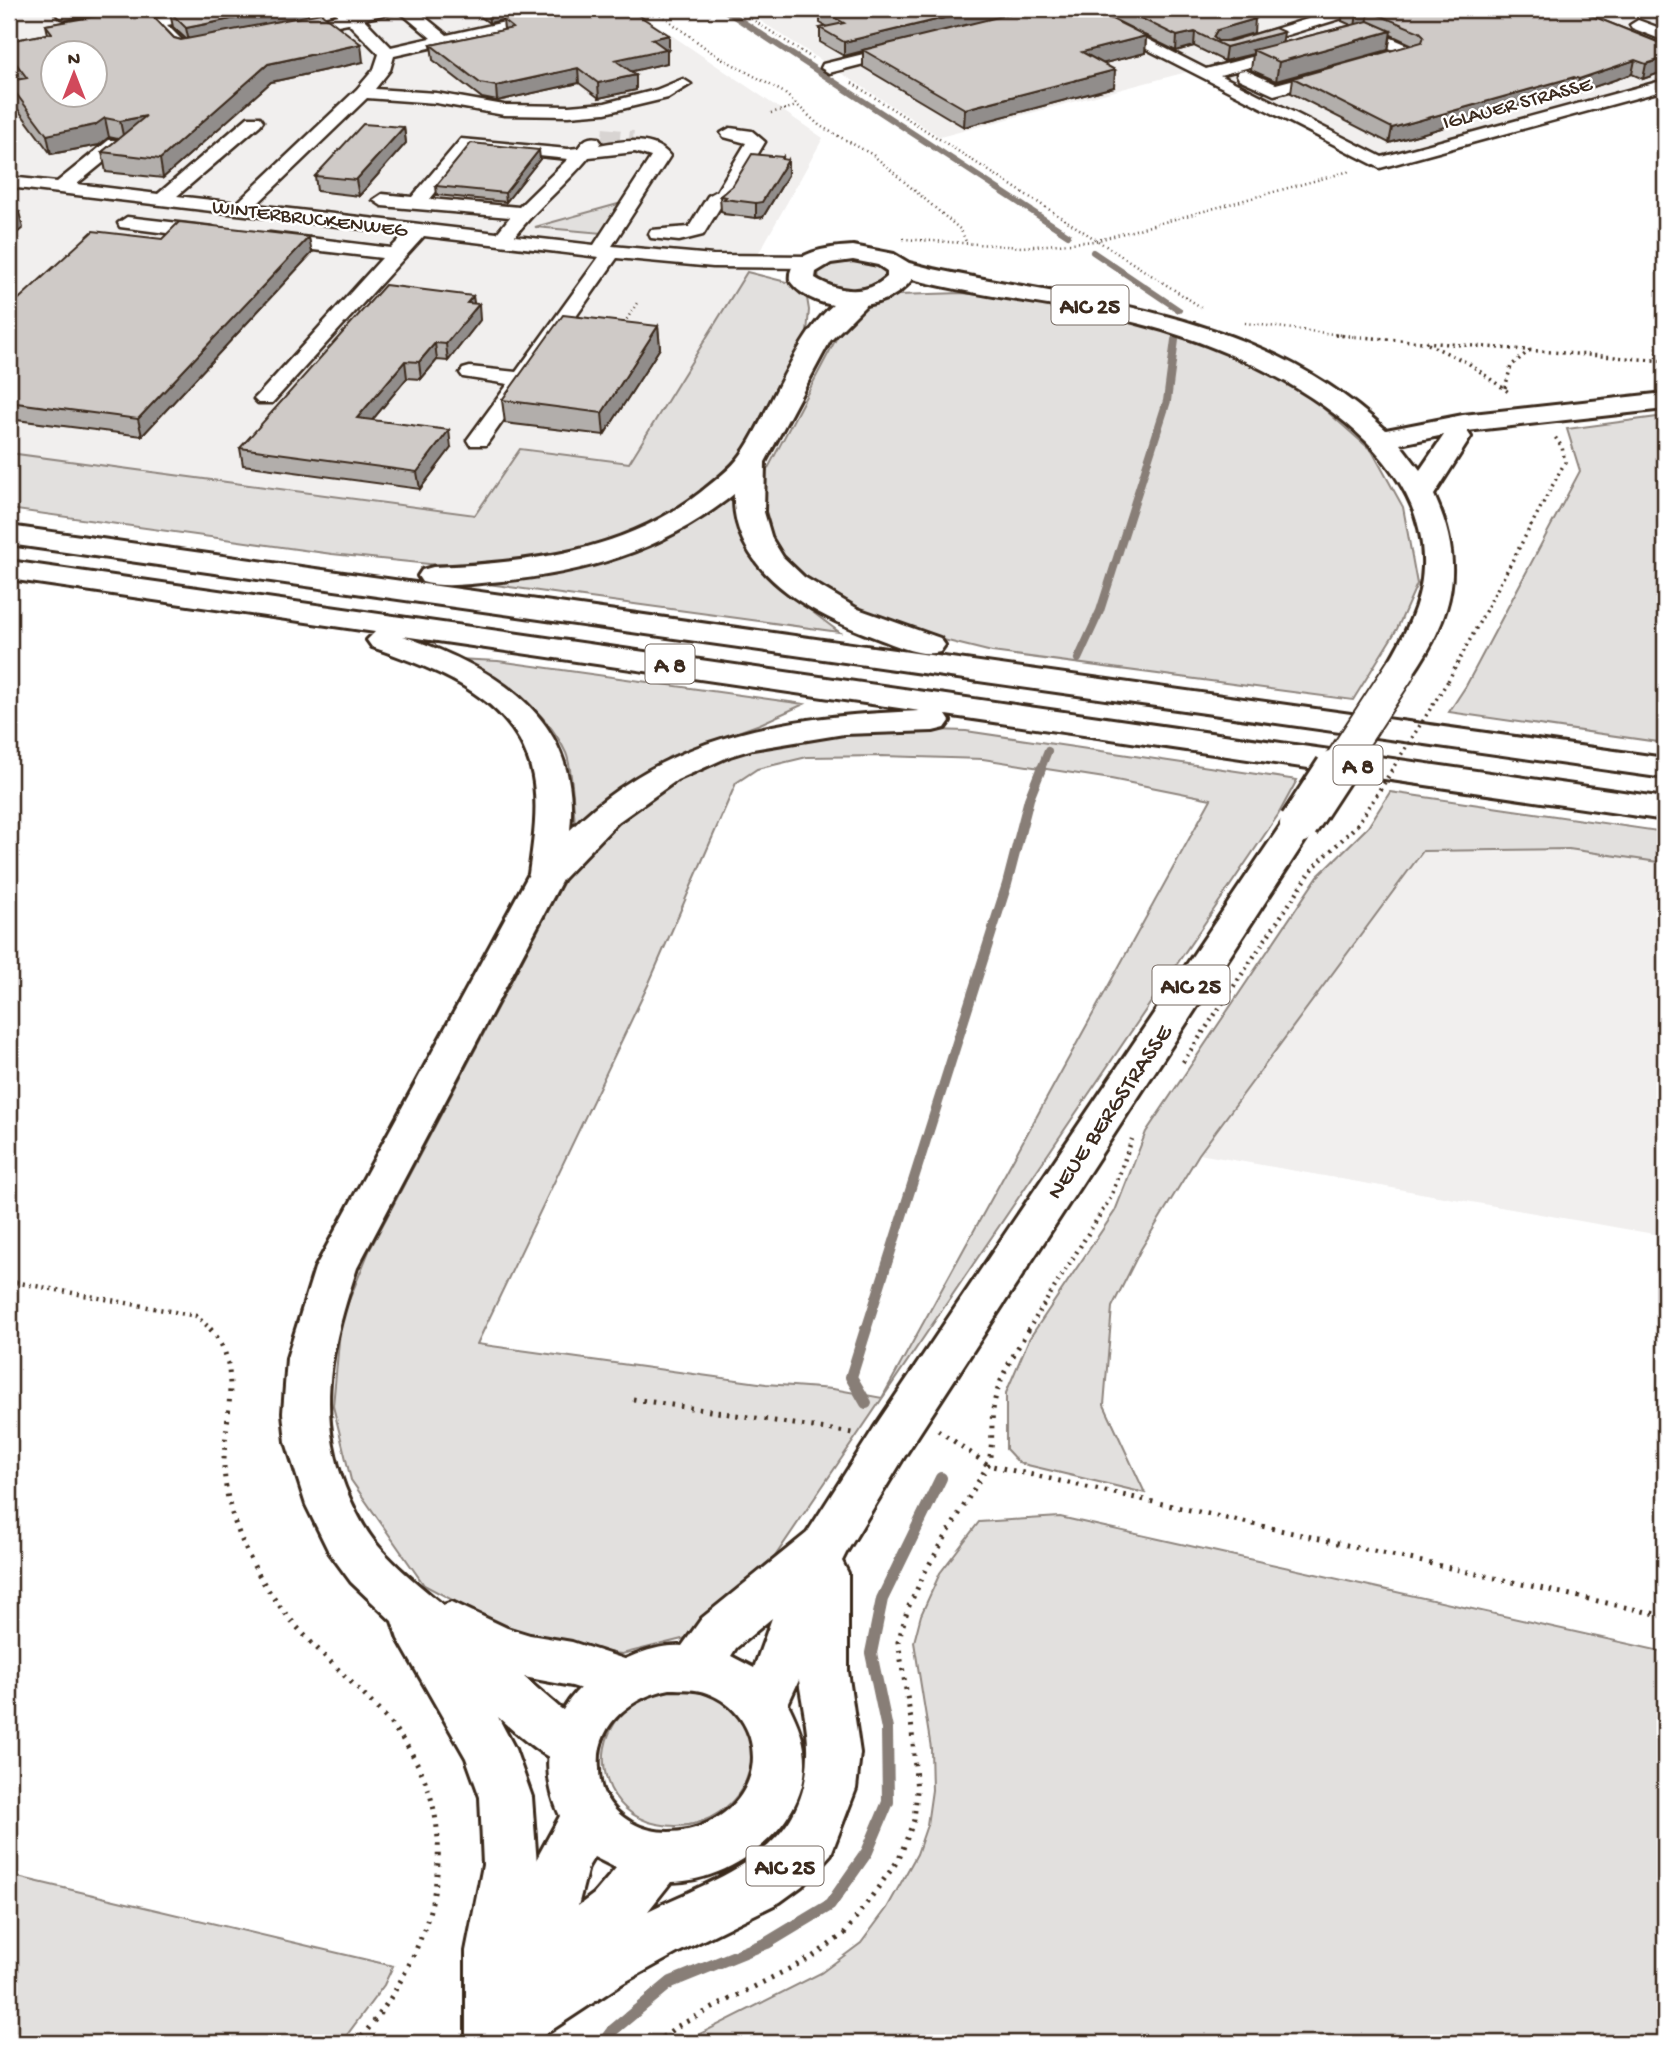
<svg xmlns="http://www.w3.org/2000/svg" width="1674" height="2052" font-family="'Gochi Hand',sans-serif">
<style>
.built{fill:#f1efee;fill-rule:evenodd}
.green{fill:#e2e0de;stroke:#8e857e;stroke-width:2;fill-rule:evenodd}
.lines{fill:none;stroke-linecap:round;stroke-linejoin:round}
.stream-far3{stroke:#887e77;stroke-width:6}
.stream-far2{stroke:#887e77;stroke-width:8}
.stream-far1{stroke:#887e77;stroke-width:10}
.stream{stroke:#887e77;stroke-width:12}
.minor-tunnel{stroke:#d8d4d2;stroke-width:18;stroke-dasharray:18 9;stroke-linecap:butt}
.minor-casing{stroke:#3b2a1e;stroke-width:5}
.major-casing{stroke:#3b2a1e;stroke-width:6}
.highway-casing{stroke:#3b2a1e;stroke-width:6}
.path-far3{stroke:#3b2a1e;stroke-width:2.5;stroke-dasharray:1 3.5;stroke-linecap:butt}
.path-far2{stroke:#3b2a1e;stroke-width:3.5;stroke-dasharray:2 4.5;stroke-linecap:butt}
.path-far1{stroke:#3b2a1e;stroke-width:4.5;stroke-dasharray:2 5;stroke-linecap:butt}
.path{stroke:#3b2a1e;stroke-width:5;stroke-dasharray:2.5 7;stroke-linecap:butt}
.minor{fill:#fff;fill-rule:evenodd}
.major{fill:#fff;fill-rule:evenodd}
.highway{fill:#fff;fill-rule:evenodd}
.major-bridge-far1-casing{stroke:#3b2a1e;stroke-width:34;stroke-linecap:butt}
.major-bridge-casing{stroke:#3b2a1e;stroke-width:44;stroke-linecap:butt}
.path-bridge-far1{stroke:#3b2a1e;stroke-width:3.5;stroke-dasharray:2 4.5;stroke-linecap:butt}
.path-bridge{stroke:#3b2a1e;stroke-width:4.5;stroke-dasharray:2 5;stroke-linecap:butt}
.major-bridge-far1{stroke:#fff;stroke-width:30}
.major-bridge{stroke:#fff;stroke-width:38}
.wall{fill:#b2aeab;stroke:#3b2a1e;stroke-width:2;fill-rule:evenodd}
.shaded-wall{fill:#918d8b;stroke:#3b2a1e;stroke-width:2}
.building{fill:#cfcac7;stroke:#3b2a1e;stroke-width:2;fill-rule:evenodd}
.labels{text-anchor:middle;stroke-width:5;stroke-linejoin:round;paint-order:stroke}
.far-street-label{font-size:21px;fill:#3b2a1e;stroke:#fff}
.shield{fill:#fff;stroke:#766a62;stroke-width:2}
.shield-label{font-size:23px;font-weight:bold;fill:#3b2a1e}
.street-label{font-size:24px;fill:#3b2a1e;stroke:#fff}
</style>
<rect width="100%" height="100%" fill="#fff"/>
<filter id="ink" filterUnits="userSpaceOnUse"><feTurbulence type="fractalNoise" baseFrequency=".0143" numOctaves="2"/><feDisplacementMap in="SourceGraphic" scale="14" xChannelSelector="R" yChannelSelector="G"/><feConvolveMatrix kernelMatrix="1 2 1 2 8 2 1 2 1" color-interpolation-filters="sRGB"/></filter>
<g filter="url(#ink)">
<path class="built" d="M 9,9 L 633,9 L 823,138 L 764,244 L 629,463 L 520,449 L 475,515 L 9,453 ZM 52,52 L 94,52 L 94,94 L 52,94 Z
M 742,9 L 1665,9 L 1665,79 L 1382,159 L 1202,68 L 940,137 Z
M 1569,849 L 1665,863 L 1665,1236 L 1199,1154 L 1423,851 Z"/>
<path class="green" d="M 618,204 L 622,204 L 602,233 L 535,227 Z
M 845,258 L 883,264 L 892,277 C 869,288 842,300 819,280 L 818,271 L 828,263 Z
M 747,272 L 790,283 L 806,292 L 809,310 L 807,333 L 735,465 L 692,505 L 622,540 L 507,566 L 429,564 L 332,554 L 9,509 L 9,453 L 475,515 L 520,449 L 629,463 Z
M 962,293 L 1034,301 L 1125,319 L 1218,347 L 1306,393 L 1372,451 L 1403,507 L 1417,584 L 1397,629 L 1353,700 L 992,652 L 883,625 L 808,584 L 775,549 L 757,509 L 767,470 L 837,337 L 864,308 L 898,295 Z
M 1665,416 L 1665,585 L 1659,589 L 1659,642 L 1665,644 L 1665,743 L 1449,712 L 1466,686 L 1580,471 L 1567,429 Z
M 732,499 L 749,553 L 781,588 L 839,632 L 488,584 L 614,560 L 659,543 Z
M 457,659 L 498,661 L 804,704 L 760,724 L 669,757 L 575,824 C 573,805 573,770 566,753 C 544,706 502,681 457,659 Z
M 876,728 L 966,731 L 1297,780 L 1278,815 L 761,1577 L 686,1638 L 622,1654 L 533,1643 L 424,1585 L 351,1480 L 333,1406 L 341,1320 L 369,1251 L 582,847 C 598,833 613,816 631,804 C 710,751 784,740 876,728 ZM 882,756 L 983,759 L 1111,779 L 1211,799 L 882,1398 L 833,1389 L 766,1384 L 477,1344 L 649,983 L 736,783 L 757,769 L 807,757 Z
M 1390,792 L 1665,832 L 1665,863 L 1569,849 L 1423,851 L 1199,1154 L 1141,1249 L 1112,1307 L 1104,1405 L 1145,1493 L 1019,1463 L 1006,1449 L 1006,1393 L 1029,1339 L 1115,1211 L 1146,1132 L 1318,876 L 1368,827 Z
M 1060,1517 L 1665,1652 L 1665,2043 L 682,2043 L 821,1973 L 861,1943 L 887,1908 L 917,1854 L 927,1825 L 932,1790 L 931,1748 L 914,1642 L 921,1615 L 940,1573 L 979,1522 Z
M 677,1689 C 799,1696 757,1844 657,1824 C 607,1814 587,1755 620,1716 C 634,1699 655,1693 677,1689 Z
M 9,1875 L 393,1966 L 384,1985 L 341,2043 L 9,2043 Z"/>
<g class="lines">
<path class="stream-far3" d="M 723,9 L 1068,235
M 1093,252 L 1179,310"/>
<path class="stream-far2" d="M 1078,659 L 1100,611 L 1167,401 L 1175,340
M 1040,771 L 1048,751"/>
<path class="stream-far1" d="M 866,1330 L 1007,884 L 1029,799 L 1041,769"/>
<path class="stream" d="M 866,1403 L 851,1377 L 866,1329
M 603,2043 L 612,2031 L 671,1982 L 767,1943 L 830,1905 L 867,1852 L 888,1802 L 887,1729 L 871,1653 L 882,1599 L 941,1478"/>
<path class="minor-tunnel" d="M 602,137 L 633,140"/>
<g class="minor-casing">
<path id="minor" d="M 52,9 L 103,9 L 101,12 L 65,19 L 59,17 Z
M 203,9 L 234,9 L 226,14 L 167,25 L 186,44 L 188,47 L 186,50 L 174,50 L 147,23 L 149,20 Z
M 333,9 L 350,9 L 354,12 L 369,9 L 415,9 L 447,35 L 549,12 L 552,9 L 568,9 L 560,19 L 394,56 L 390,70 L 375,89 L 436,93 L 504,105 L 569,106 L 605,103 L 656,90 L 683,79 L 691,84 L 668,98 L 605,113 L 569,116 L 504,115 L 436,103 L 367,98 L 256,205 L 497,233 L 510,217 L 382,206 L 373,200 L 382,194 L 412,197 L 461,139 L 568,149 L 578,148 C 584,140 588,136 598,138 L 601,142 L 599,145 C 622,141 654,135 670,156 L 612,246 L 713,255 L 812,256 L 822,262 L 812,268 L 713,267 L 617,258 L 486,445 L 470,445 L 467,440 L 508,384 L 463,377 L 460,373 L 463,369 L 470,367 L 516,372 L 599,257 L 424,236 L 272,403 L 258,403 L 254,399 L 258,395 L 382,258 L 270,245 L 263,243 L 260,239 L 263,235 L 270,233 L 391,248 L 405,234 L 9,187 L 9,177 L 57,182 L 109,140 L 121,140 L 124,144 L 121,148 L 77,184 L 158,194 L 248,117 L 260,117 L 263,121 L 260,125 L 177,196 L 237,203 L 357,89 L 374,69 L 379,54 L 348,23 L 292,34 L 284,29 L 286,26 L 338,15 ZM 398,10 L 400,12 L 431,38 L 391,47 L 364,19 L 397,12 ZM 471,149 L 568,159 L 519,207 L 430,199 ZM 635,152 L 651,157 L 594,245 L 515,236 C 537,207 566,185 589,157 Z
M 1068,9 L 1088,9 L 1206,69 L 1289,47 L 1295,49 L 1297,52 L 1295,55 L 1220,75 L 1382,157 L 1665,80 L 1665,90 L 1380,168 Z
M 1340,9 L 1364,9 L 1362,12 L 1248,47 L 1236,47 L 1234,44 L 1236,41 Z
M 1638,20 L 1665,30 L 1665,41 L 1632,28 L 1630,25 Z
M 1366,27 L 1417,49 L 1419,52 L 1417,55 L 1384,65 L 1378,64 L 1376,60 L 1378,56 L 1396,51 L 1364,37 L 1354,40 L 1346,35 L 1348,32 Z
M 904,44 L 912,49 L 910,52 L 829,73 L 821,68 L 823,64 Z
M 1245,70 L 1276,84 L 1329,70 L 1337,75 L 1335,79 L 1274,95 L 1239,79 L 1237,75 L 1239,71 Z
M 730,128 L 752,131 L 765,142 L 731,199 L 722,204 L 703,235 L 679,241 L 651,238 L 649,234 L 651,230 L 689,227 L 708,196 L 717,191 L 746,143 L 724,137 L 721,133 Z
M 127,217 L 213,227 L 222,233 L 213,239 L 120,227 L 118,223 Z"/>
</g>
<g class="major-casing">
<path id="major" d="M 853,246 L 894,254 L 909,263 L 933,269 C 1094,303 1259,311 1386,430 L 1463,415 L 1665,393 L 1665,409 L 1467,431 L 1471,437 L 1434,495 C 1466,565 1454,615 1411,677 L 1400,680 L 1389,677 L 1384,670 C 1403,639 1422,604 1423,567 C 1428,435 1248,351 1141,324 C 1066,304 988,299 912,279 C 888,314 815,316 790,281 C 786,251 832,247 853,246 ZM 853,260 L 878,265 L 887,271 L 887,277 C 865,297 838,292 815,278 L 816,272 L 831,263 ZM 1444,435 L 1420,470 L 1400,444 Z
M 1299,813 L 1311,816 L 1316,824 L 906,1454 L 846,1553 L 842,1561 L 848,1573 L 848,1671 L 860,1753 L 856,1789 L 831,1854 L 802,1886 L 780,1902 L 679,1952 L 623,1983 L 532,2043 L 469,2043 L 466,2035 L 520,1919 L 536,1860 L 560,1816 C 529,1748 561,1682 630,1657 C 647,1650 664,1645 682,1646 L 702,1618 L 807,1533 L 874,1428 L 1287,816 ZM 772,1618 L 754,1668 L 731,1656 L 736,1648 ZM 799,1680 C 802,1704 809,1730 808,1754 C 806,1853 723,1875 648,1911 L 671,1882 C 736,1881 815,1820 804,1749 C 802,1733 795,1718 788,1704 ZM 670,1689 C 682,1690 696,1688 707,1693 C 751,1709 767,1761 739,1798 C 706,1841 632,1847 604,1794 C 600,1786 599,1777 599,1768 C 595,1724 631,1697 670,1689 ZM 594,1857 L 616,1868 L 594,1894 L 578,1906 L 588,1867 Z"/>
</g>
<g class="highway-casing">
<path id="highway" d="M 860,290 L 869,293 L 873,298 L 830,341 L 765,462 L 764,512 L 772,539 L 783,557 L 804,577 L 858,609 L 940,638 L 945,645 L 940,652 C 920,657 898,646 879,639 C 814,616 731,573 734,494 C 662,552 583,574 491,582 C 469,584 444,588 422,582 L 418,576 L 422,570 L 433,567 C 528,563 624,552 701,492 C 713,482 727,472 737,460 C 772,417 802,305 860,290 Z
M 9,526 L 1665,758 L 1665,778 L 9,544 Z
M 9,561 L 1665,798 L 1665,820 L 946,715 L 950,721 L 945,728 L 933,731 L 844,734 L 753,749 L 730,756 L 677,780 L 618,822 L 562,880 L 357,1268 C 332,1344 315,1409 345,1487 C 354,1509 364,1530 379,1547 C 398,1569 421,1587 443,1605 L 452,1602 L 507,1628 L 530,1635 L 572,1642 L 643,1665 L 650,1681 L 643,1697 L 625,1703 L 572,1686 L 524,1677 L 560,1708 L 591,1730 L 599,1746 L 591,1762 L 573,1769 C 544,1758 521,1738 498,1717 L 515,1749 L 532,1797 L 537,1865 L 520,1951 L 522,2035 L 519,2043 L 469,2043 L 466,2035 L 466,1951 L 483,1865 L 480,1797 L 466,1758 L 398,1639 L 392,1621 L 351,1582 L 329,1552 L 306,1505 L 286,1442 L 283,1413 L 287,1358 L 315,1268 L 529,874 C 533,844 538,814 534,783 C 523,701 441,671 372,647 L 367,640 L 375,632 L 9,579 ZM 403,636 L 920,711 C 788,716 668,732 570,830 C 582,717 495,668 403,636 Z"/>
</g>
<path class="path-far3" d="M 653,9 L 714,54 L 783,92 L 820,126 L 873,155 L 961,230 L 967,244
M 736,9 L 812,58
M 852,83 L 1204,309
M 771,113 L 797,106
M 903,239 L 1022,247 L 1095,241 L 1350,171
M 1245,323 L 1357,337
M 622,327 L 637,303"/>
<path class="path-far2" d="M 1335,335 L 1665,361
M 1428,344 L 1468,363 L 1510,393
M 1505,388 L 1511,366 L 1530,350
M 1448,681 L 1565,462 L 1562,447 L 1555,437"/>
<path class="path-far1" d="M 1183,1062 L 1314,867 L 1357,825
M 9,1281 L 196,1316 L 212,1330
M 1028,1330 L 1111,1197 L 1132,1139"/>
<path class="path" d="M 210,1329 C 245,1364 223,1422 224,1466 C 225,1488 229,1508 237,1528 C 270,1616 321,1648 382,1714 C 458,1796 451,1894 397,1987 C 386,2007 371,2025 357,2043
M 633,1399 L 852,1433
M 938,1430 L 988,1465 L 1665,1616
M 655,2043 L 676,2027 L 812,1957 L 844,1934 L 899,1859 L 914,1820 L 917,1791 L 911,1720 L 898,1642 L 908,1608 L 926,1570 L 988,1465 C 994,1444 990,1425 994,1404 C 999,1377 1015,1352 1029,1329"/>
<use href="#minor" class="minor"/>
<use href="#major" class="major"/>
<use href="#highway" class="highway"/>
<g class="major-bridge-far1-casing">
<path id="major-bridge-far1" d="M 1334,771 L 1400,670"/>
</g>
<g class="major-bridge-casing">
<path id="major-bridge" d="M 1299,824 L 1335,769"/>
</g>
<path class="path-bridge-far1" d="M 1391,771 L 1448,681"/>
<path class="path-bridge" d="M 1357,825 L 1393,769"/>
<use href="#major-bridge-far1" class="major-bridge-far1"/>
<use href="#major-bridge" class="major-bridge"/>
</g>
<path class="wall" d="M 115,9 L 307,9 L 308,15 L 363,62 L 271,82 L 163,178 L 106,172 L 102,152 L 118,139 L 109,137 L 99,145 L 51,154 L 11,100 L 9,90 L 9,81 L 19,80 L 9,66 L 9,41 L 48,34 L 46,25 L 118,12 ZM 170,13 L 173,27 L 186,39 L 181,40 L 174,38 L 153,16 Z
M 470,9 L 547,9 L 573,15 L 669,50 L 667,51 L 667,63 L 631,71 L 636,90 L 599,98 L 579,83 L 497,101 L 482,98 L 433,60 L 431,45 L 504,30 L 503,20 L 489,23 Z
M 803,9 L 1092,9 L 1135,30 L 1093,9 L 1272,9 L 1248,15 L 1254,33 L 1226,41 L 1282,43 L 1351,25 L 1342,21 L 1343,9 L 1575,9 L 1665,45 L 1665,71 L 1643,79 L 1632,74 L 1576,93 L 1571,91 L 1389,143 L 1291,93 L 1293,78 L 1413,45 L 1391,35 L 1388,50 L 1276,81 L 1251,70 L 1253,54 L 1224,61 L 1194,46 L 1176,51 L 1146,36 L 1145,53 L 1104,63 L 1114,87 L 964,127 L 863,67 L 863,52 L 844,56 L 820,42 L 820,28 L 827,27 L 820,23 L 820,18 Z
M 404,127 L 406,143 L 359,196 L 317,191 L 315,176 Z
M 540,159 L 506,202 L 437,195 L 436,186 Z
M 783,159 L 788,175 L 763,217 L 756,218 L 724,214 L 724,212 L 721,211 L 720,196 Z
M 162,239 L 312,253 L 142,436 L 9,419 L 9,308 Z
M 474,303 L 480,320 L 448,361 L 437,360 L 421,379 L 407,378 L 372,420 L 451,448 L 420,489 L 243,465 L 240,448 Z
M 658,326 L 660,348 L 604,435 L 505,423 L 502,400 Z"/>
<path class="shaded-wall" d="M 142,9 L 191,9 L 148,17 Z
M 282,9 L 307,9 L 309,18 L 189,42 L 186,28 Z
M 492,9 L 547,9 L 547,10 L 489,23 L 488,10 Z
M 982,9 L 1039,9 L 863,50 L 863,51 L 844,56 L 844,42 Z
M 1229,9 L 1272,9 L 1227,20 Z
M 1322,9 L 1332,9 L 1321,12 Z
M 1369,11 L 1367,25 L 1355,27 L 1357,13 Z
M 1255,19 L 1254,33 L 1219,43 L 1213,37 L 1217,30 Z
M 1391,31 L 1388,50 L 1276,81 L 1279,62 Z
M 1195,32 L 1194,46 L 1176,51 L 1177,36 Z
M 1284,32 L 1282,46 L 1253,50 L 1253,54 L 1224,61 L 1226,47 Z
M 669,35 L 669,50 L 667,51 L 667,63 L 616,75 L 615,60 L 652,39 Z
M 1146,36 L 1145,53 L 1081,69 L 1082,52 Z
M 361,44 L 363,62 L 271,82 L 163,178 L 160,159 L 268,64 Z
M 1665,58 L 1665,71 L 1643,79 L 1646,64 Z
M 1635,60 L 1632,74 L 1576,93 L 1579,79 Z
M 578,68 L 579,83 L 497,101 L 496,86 Z
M 1115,70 L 1114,87 L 964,127 L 965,109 Z
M 636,75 L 636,90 L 599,98 L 598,83 Z
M 1574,77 L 1571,91 L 1389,143 L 1392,128 Z
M 146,116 L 124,140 L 120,121 Z
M 105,118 L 109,137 L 99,145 L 51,154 L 47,135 Z
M 404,127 L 406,143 L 359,196 L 356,180 Z
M 539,150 L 540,159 L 506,202 L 505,193 Z
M 783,157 L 783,168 L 788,160 L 788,175 L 763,217 L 756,218 L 756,203 Z
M 19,212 L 23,228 L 9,240 L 9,221 Z
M 309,237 L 312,253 L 142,436 L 138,419 Z
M 473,296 L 475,309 L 479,304 L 480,320 L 448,361 L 446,344 L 467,303 Z
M 658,326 L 660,348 L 604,435 L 602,413 Z
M 435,343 L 437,360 L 421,379 L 419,362 Z
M 405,361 L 407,378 L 360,435 L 357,418 Z
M 449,430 L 451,448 L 420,489 L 417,472 Z"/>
<path class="building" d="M 129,9 L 146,9 L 174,38 L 181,40 L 321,13 L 361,44 L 268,64 L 160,159 L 102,152 L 146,116 L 120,121 L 105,118 L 95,125 L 47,135 L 9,84 L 9,81 L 27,78 L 9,54 L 9,41 L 52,33 L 46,25 L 130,10 ZM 52,52 L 94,52 L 94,94 L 52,94 Z
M 189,9 L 282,9 L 186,28 L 170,12 Z
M 551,9 L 564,9 L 573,15 L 604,9 L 629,9 L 669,35 L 652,39 L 666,49 L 615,60 L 636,75 L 598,83 L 578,68 L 496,86 L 480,83 L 431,45 L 513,28 L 503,20 Z
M 820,9 L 982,9 L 844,42 L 820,28 L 844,23 Z
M 1031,9 L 1092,9 L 1146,36 L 1082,52 L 1115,70 L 965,109 L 863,50 Z
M 1122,9 L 1235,9 L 1255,19 L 1217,30 L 1213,37 L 1218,41 L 1230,41 L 1275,28 L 1284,32 L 1226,47 L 1195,32 L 1177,36 Z
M 1347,9 L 1575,9 L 1665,45 L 1665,58 L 1646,64 L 1635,60 L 1579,79 L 1574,77 L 1392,128 L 1293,78 L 1422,42 L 1424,36 L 1420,32 L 1369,11 L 1357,13 Z
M 1368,21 L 1391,31 L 1279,62 L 1253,50 Z
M 363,124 L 404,127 L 356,180 L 315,176 Z
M 471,143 L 539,150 L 505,193 L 436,186 Z
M 752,154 L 783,157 L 782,159 L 788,160 L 762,202 L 756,203 L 724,199 L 726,197 L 720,196 L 733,185 Z
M 9,211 L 19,212 L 9,221 Z
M 179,222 L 309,237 L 138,419 L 9,402 L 9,308 L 93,231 L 162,239 Z
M 385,285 L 473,296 L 467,303 L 479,304 L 446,344 L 435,343 L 419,362 L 405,361 L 357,418 L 449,430 L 417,472 L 240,448 Z
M 563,315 L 658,326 L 602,413 L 502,400 Z"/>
</g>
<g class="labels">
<g class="far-street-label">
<text transform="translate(1517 102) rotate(-15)" y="7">IGLAUER STRASSE</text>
<text transform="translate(310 217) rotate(7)" y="7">WINTERBRUCKENWEG</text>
</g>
<g class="shield">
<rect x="1051.5" y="285.5" width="77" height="39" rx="5"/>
<rect x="645.5" y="644.5" width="49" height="39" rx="5"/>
<rect x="1333.5" y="745.5" width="49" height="39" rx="5"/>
<rect x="1152.5" y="965.5" width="77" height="39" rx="5"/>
<rect x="746.5" y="1846.5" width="77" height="39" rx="5"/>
</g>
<g class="shield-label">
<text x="1090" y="313">AIC 25</text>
<text x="670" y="672">A 8</text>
<text x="1358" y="773">A 8</text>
<text x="1191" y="993">AIC 25</text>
<text x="785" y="1874">AIC 25</text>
</g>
<g class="street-label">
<text transform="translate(1108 1111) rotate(-56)" y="8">NEUE BERGSTRASSE</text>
</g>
</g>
<rect width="1674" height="2052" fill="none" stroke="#fff" stroke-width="35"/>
<rect x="18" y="18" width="1639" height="2017" fill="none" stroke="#3b2a1e" stroke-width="2.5" filter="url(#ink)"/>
<g transform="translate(74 74)"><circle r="33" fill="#ffffff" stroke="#b1aaa5" stroke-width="2"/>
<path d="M0-5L12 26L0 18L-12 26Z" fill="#d1495b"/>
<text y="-10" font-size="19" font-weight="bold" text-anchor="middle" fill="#3b2a1e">N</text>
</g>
</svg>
